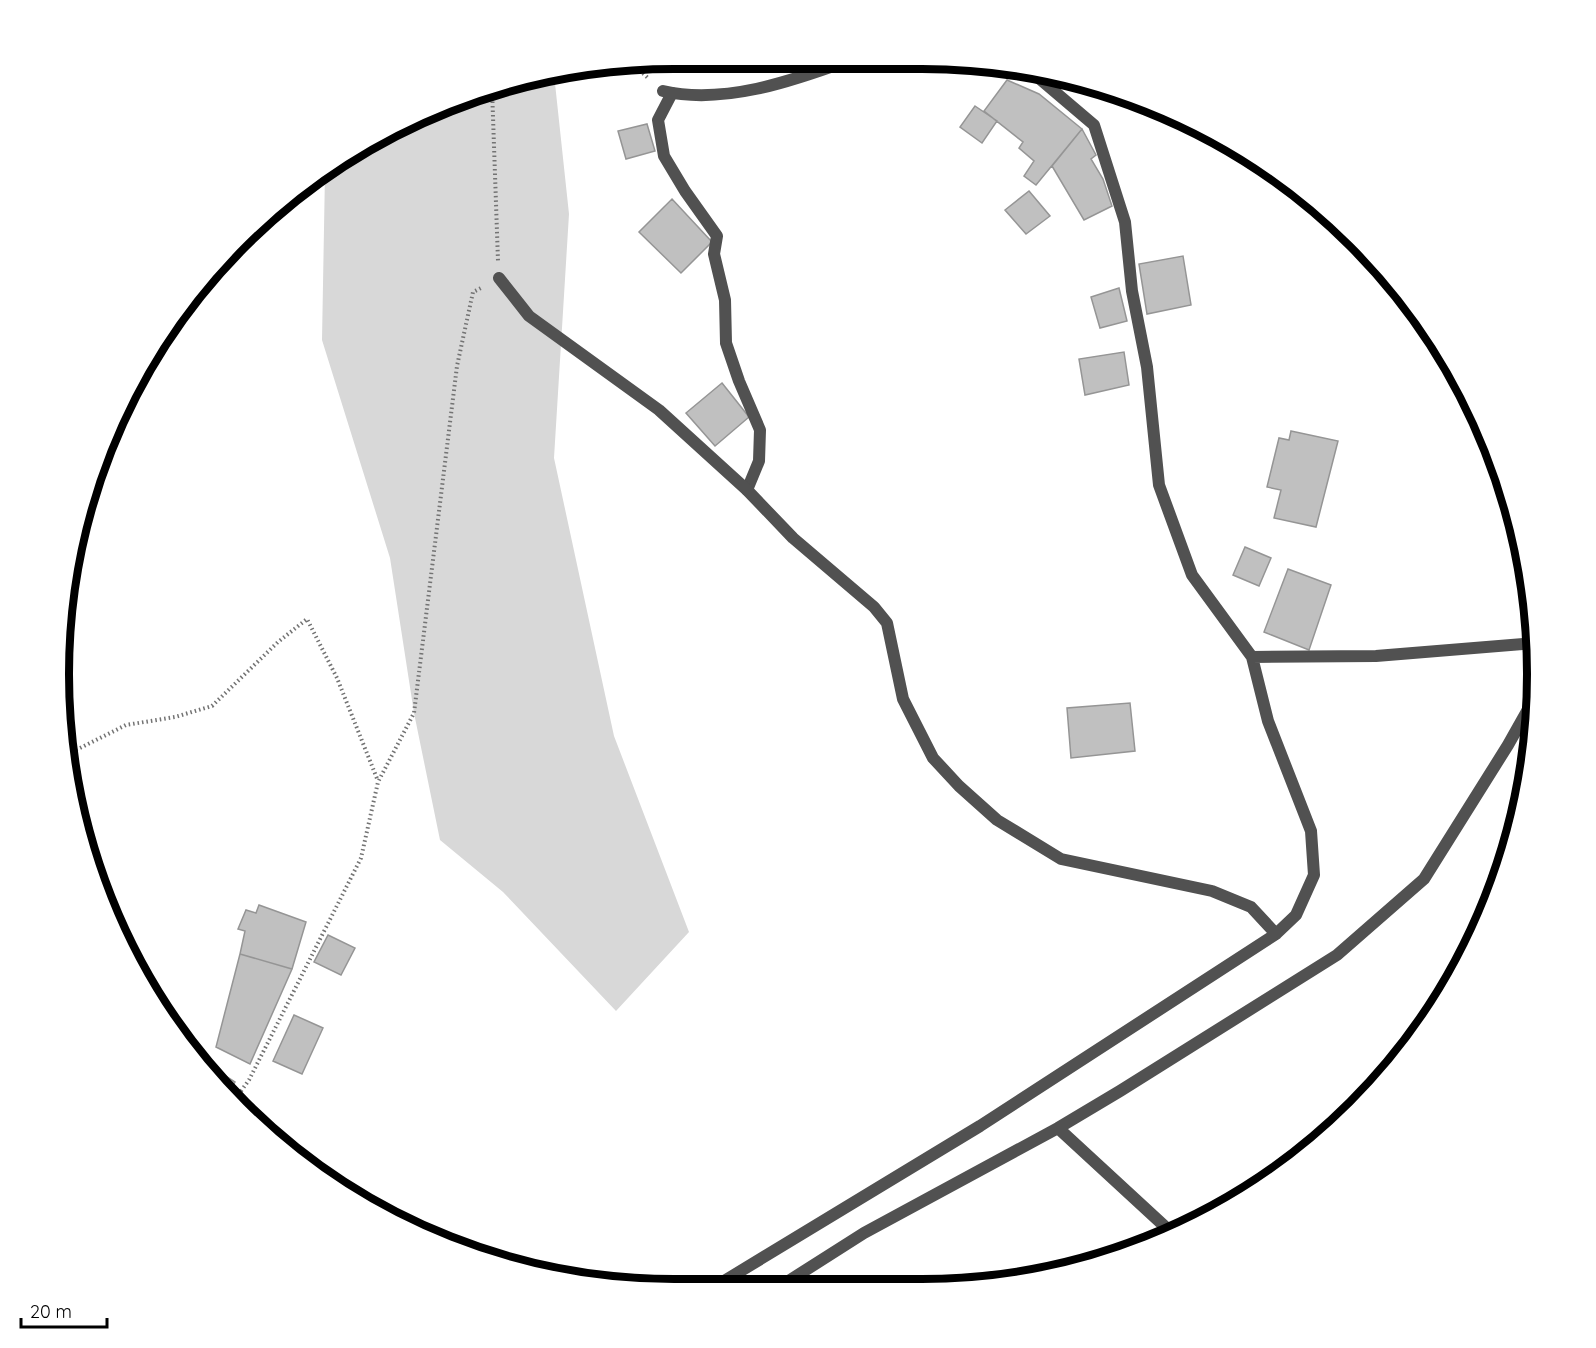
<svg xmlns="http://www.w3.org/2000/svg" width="1596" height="1348" font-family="Quicksand,sans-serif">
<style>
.green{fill:#d8d8d8}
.building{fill:#c0c0c0;stroke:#959595;stroke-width:1.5}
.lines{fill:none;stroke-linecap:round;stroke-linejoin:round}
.path{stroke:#737373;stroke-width:4;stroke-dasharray:1.5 3;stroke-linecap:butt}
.lane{stroke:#515151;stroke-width:12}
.street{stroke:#515151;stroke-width:12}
.rim{fill:none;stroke:#000;stroke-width:8}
</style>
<rect width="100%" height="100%" fill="#fff"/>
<path class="green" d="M 554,74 L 569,214 L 554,458 L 614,736 L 689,932 L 616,1011 L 503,892 L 440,840 L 414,713 L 390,558 L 322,340 L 325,173 L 401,122 L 515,79 Z"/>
<path class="building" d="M 1007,80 L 1039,94 L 1082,129 L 1036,185 L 1024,176 L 1034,161 L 1019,148 L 1023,142 L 984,111 Z
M 975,106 L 997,121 L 982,143 L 960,127 Z
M 647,124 L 655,151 L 626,159 L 618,131 Z
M 1082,129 L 1096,155 L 1091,159 L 1103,179 L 1112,206 L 1084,220 L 1052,166 Z
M 1029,191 L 1050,216 L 1026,234 L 1005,210 Z
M 672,199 L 712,242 L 681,273 L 639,232 Z
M 1183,256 L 1191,305 L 1147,314 L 1139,264 Z
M 1119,288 L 1127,321 L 1100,328 L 1091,297 Z
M 1124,352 L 1129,385 L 1085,395 L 1079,359 Z
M 722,383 L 749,417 L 715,446 L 686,413 Z
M 1291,431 L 1338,441 L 1316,527 L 1274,518 L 1281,490 L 1267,487 L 1279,438 L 1289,440 Z
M 1245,547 L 1271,558 L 1259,586 L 1233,575 Z
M 1288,569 L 1331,585 L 1309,650 L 1264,632 Z
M 1130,703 L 1135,751 L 1071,758 L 1067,708 Z
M 259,905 L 306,922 L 292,969 L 240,954 L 245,931 L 238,929 L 246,910 L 256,913 Z
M 328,935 L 355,948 L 341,975 L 314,962 Z
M 240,954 L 292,969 L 250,1064 L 216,1047 Z
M 294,1015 L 323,1028 L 302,1074 L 273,1061 Z
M 210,1066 L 235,1082 L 227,1095 L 207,1071 Z"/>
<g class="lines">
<path class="path" d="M 633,64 L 649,79
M 492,88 L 498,261
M 64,756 L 126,725 L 175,717 L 212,706 L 278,642 L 307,619 L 337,678 L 378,781
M 233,1102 L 249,1080 L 361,858 L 378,782 L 414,713 L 457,366 L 473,292 L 481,288"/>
<path class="lane" d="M 672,93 L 658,120 L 664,156 L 685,191 L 717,236 L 714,254 L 725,300 L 726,343 L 739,381 L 760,430 L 759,461 L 747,490
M 1058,1128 L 1173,1234
M 776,1289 L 864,1233 L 1058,1128 L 1120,1091 L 1337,955 L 1424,879 L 1508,745 L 1535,697"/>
<path class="street" d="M 997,64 L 1034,74 L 1094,125 L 1125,222 L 1132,291 L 1147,367 L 1159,485 L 1192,575 L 1252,657 L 1268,721 L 1311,831 L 1314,875 L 1296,915 L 1276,934
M 663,91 C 723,105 792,81 847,61
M 499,278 L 529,316 L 659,410 L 747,490 L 793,538 L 874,607 L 887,623 L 903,699 L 933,758 L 959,786 L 997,820 L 1061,859 L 1212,891 L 1251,907 L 1276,934 L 980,1126 L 711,1289
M 1252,657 L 1376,656 L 1534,643"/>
</g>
<path d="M0 0H1596V1348H0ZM674 69H922A605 605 0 0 1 1527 674V674A605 605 0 0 1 922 1279H674A605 605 0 0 1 69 674V674A605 605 0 0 1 674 69Z" fill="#fff" fill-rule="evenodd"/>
<path class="rim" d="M674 69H922A605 605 0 0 1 1527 674V674A605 605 0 0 1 922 1279H674A605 605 0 0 1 69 674V674A605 605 0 0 1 674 69Z"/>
<path d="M21 1318v9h86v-9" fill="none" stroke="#000000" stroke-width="3"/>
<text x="30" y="1318" font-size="18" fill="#000000" stroke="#ffffff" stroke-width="4.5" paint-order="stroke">20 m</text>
</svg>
